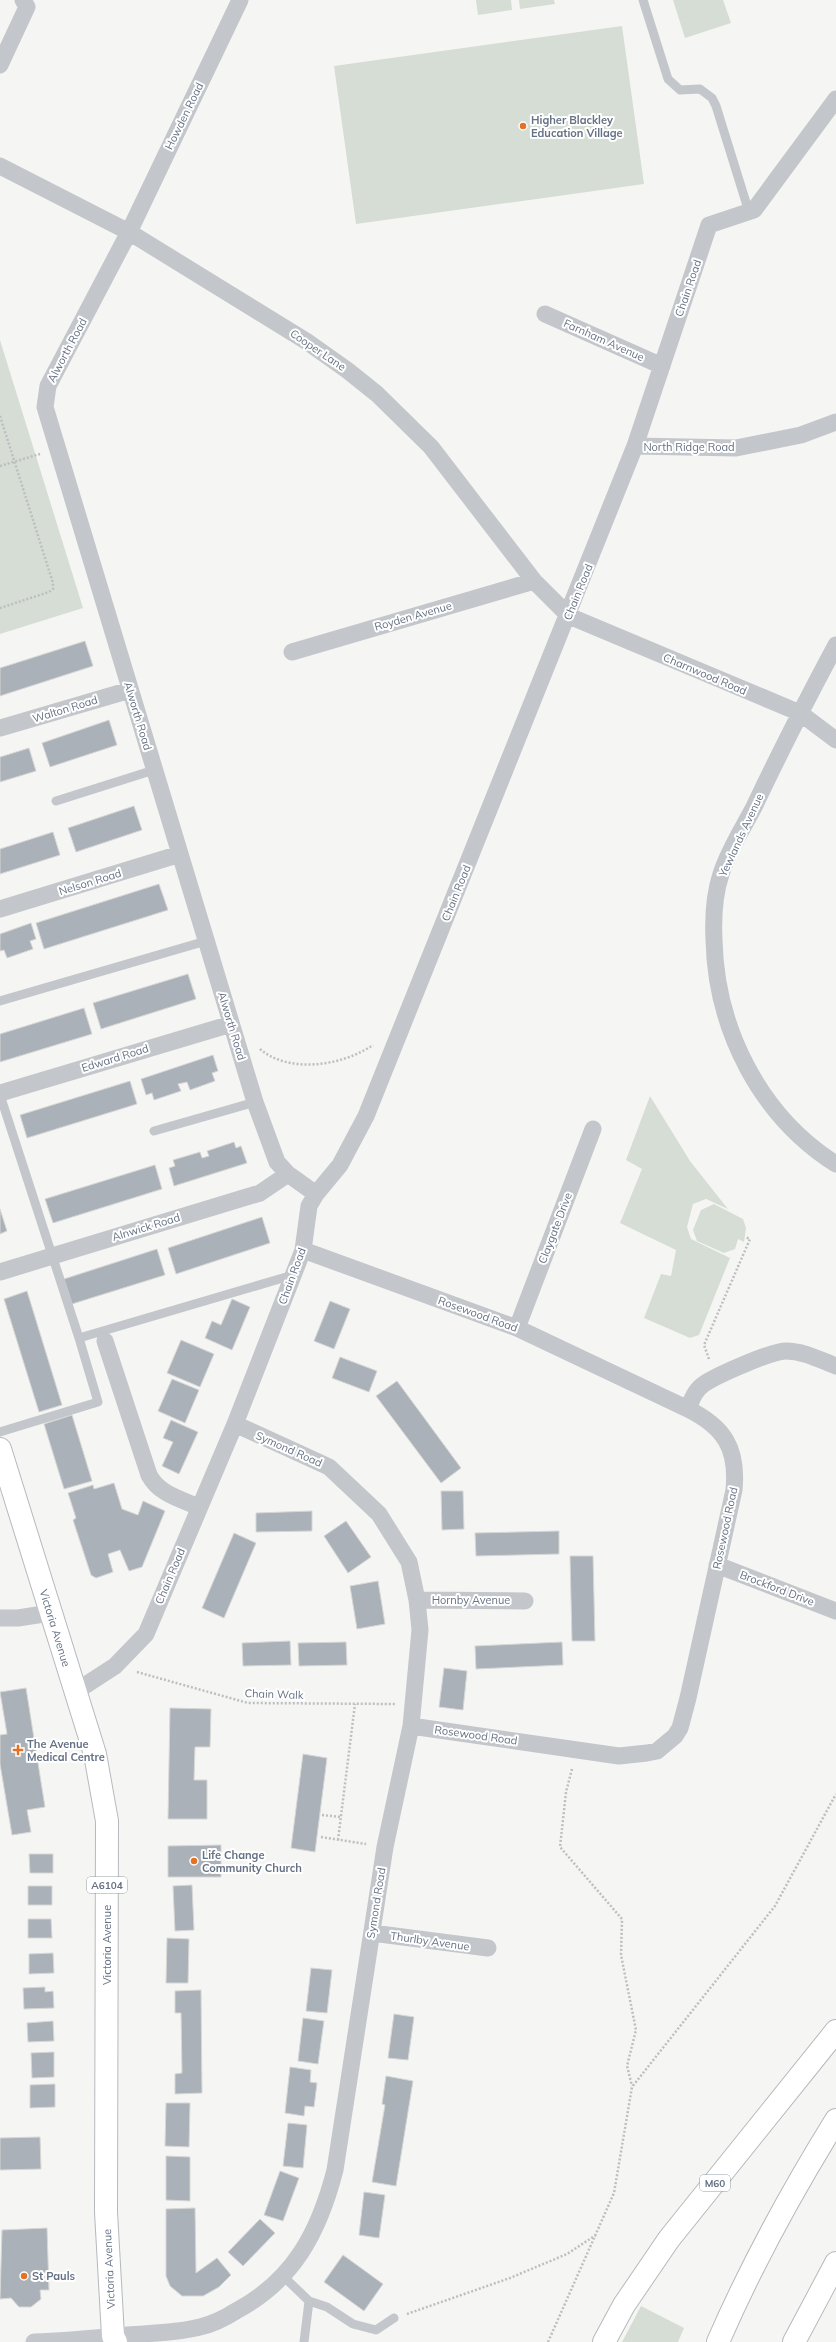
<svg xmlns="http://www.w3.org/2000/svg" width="836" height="2342" font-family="Mulish,sans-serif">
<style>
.green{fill:#d6ddd4}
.building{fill:#aab1b8;stroke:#d7d7d5}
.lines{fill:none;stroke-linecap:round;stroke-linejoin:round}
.primary-casing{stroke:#b6b9be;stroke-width:24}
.highway-casing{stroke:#b6b8bc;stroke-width:24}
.path{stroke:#bdbec1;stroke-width:2.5;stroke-dasharray:2 2;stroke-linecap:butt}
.lane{stroke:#c3c6ca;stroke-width:9}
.street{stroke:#c3c6ca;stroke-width:17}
.primary{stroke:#fff;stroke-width:22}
.highway{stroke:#fff;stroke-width:22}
.poi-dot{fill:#e37226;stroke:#fff;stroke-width:1.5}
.labels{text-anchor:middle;stroke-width:4;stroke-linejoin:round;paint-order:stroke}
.shield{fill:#fff;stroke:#939ca9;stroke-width:1}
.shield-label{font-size:10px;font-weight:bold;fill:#657184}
.street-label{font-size:11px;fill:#657184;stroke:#fff}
.poi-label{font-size:11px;font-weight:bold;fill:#657184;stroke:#fff;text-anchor:start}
</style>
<rect width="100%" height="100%" fill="#f5f6f3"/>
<path class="green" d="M 476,0 L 511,0 L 512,10 L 478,15 Z
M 519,0 L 554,0 L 555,4 L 520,9 Z
M 673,0 L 723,0 L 731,23 L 685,38 Z
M 622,26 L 644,184 L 356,224 L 334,66 Z
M 0,340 L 83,608 L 0,634 Z
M 650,1096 L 690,1161 L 728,1209 L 706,1199 L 693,1204 L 687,1227 L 691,1239 L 730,1258 L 699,1335 L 690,1338 L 644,1318 L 661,1274 L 671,1276 L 676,1250 L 620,1223 L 642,1169 L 626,1160 Z
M 714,1204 L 743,1219 L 746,1228 L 744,1242 L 738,1239 L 735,1249 L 724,1253 L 697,1241 L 693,1230 L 701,1210 Z
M 641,2306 L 684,2328 L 678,2342 L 622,2342 Z"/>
<path class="building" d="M 85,641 L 93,666 L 0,696 L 0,668 Z
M 109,720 L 117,745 L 50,767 L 42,743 Z
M 29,748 L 36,771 L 0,782 L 0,757 Z
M 134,806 L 142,830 L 76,852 L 68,828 Z
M 53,832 L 60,855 L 0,874 L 0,849 Z
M 159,884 L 168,910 L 44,949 L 36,923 Z
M 31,923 L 36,939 L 30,941 L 33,949 L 7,958 L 4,950 L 0,951 L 0,934 Z
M 188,974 L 196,999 L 101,1029 L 93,1003 Z
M 84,1008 L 92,1034 L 0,1062 L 0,1034 Z
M 213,1055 L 218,1071 L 212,1073 L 215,1081 L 190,1090 L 187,1082 L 178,1084 L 181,1091 L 154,1100 L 152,1093 L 146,1095 L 141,1079 Z
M 130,1081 L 137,1104 L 27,1138 L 20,1115 Z
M 234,1142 L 236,1148 L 241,1146 L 247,1163 L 174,1186 L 169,1168 L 175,1166 L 173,1160 L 200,1152 L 202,1158 L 209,1156 L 207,1151 Z
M 155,1165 L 162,1189 L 53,1223 L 45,1199 Z
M 0,1209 L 7,1231 L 0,1234 Z
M 262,1217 L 270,1243 L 176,1274 L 168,1248 Z
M 157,1249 L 165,1275 L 72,1304 L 64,1279 Z
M 27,1291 L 62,1405 L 39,1412 L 4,1299 Z
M 232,1299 L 250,1307 L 232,1350 L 205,1338 L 212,1321 L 221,1325 Z
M 330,1301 L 350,1309 L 334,1349 L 314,1341 Z
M 181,1340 L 214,1354 L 200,1387 L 167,1373 Z
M 340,1357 L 377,1371 L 369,1392 L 332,1378 Z
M 172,1379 L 199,1390 L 185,1423 L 158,1411 Z
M 397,1381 L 461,1468 L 441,1483 L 376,1396 Z
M 72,1415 L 92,1481 L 64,1489 L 44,1424 Z
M 171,1420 L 198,1432 L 179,1474 L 162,1466 L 173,1442 L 163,1438 Z
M 114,1483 L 122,1509 L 138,1515 L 143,1501 L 165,1511 L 142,1567 L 129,1571 L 120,1550 L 108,1554 L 113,1572 L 96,1578 L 91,1575 L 73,1520 L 76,1518 L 68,1493 L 93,1485 L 94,1489 Z
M 441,1491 L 463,1491 L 464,1529 L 442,1530 Z
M 312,1511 L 312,1531 L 256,1532 L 256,1513 Z
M 346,1521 L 371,1557 L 348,1573 L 324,1536 Z
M 559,1531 L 559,1554 L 476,1556 L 475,1533 Z
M 234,1533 L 256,1543 L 224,1618 L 202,1608 Z
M 570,1556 L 593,1556 L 595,1641 L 572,1641 Z
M 378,1581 L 385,1624 L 357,1629 L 350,1586 Z
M 290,1641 L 291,1665 L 243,1666 L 242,1643 Z
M 346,1642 L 347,1665 L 299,1666 L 298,1643 Z
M 562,1642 L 563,1665 L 476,1669 L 475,1646 Z
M 444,1668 L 467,1671 L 463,1710 L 439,1707 Z
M 26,1688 L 45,1807 L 27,1810 L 31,1832 L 12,1835 L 0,1764 L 0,1735 L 7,1734 L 0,1692 Z
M 170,1708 L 211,1709 L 210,1747 L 195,1747 L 194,1780 L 207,1780 L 207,1819 L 168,1819 Z
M 303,1754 L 327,1758 L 315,1852 L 291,1848 Z
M 221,1845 L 221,1877 L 168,1877 L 168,1846 Z
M 29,1854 L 53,1854 L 53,1873 L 30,1873 Z
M 192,1885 L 194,1930 L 175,1931 L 173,1886 Z
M 28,1886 L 52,1886 L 52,1905 L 28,1905 Z
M 28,1919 L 51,1919 L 52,1938 L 28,1938 Z
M 167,1938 L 189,1939 L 188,1983 L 166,1983 Z
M 53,1953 L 54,1973 L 29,1974 L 29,1954 Z
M 311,1968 L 332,1970 L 327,2013 L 306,2011 Z
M 45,1987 L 45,1992 L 53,1991 L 54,2008 L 24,2009 L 23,1988 Z
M 201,1990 L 202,2093 L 175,2094 L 175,2074 L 182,2073 L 181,2013 L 175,2013 L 175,1991 Z
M 394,2014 L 414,2017 L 408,2060 L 388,2058 Z
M 303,2018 L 324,2021 L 318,2064 L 298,2061 Z
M 53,2021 L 54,2041 L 28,2042 L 27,2023 Z
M 54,2052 L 54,2077 L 32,2078 L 31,2053 Z
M 290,2067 L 311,2070 L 310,2082 L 317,2083 L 314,2107 L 305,2106 L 304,2116 L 285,2113 Z
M 386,2076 L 413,2081 L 396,2186 L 372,2182 L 385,2105 L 382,2104 Z
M 55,2084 L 55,2107 L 30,2108 L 30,2085 Z
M 166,2103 L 190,2103 L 189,2147 L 165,2146 Z
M 288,2123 L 307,2125 L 303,2168 L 283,2166 Z
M 40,2137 L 41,2169 L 0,2170 L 0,2138 Z
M 166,2156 L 190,2157 L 190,2201 L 166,2200 Z
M 280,2171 L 299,2178 L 283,2221 L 264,2215 Z
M 364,2192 L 385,2195 L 379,2238 L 359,2235 Z
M 195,2208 L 196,2273 L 217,2258 L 231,2275 L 219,2287 L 203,2296 L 182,2296 L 170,2286 L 166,2276 L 166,2209 Z
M 260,2219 L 275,2233 L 243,2266 L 228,2252 Z
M 47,2228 L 49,2290 L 40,2290 L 41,2299 L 31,2307 L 19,2307 L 11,2298 L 0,2299 L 2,2230 Z
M 343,2255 L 383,2284 L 364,2311 L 324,2282 Z"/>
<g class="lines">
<g class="primary-casing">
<path id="primary" d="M 0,1449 L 95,1754 L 107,1821 L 106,2212 L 113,2336 L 116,2342"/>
</g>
<g class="highway-casing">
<path id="highway" d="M 604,2342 L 624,2305 L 669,2239 L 836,2031
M 718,2342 C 751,2266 792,2191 836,2120
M 794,2342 L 836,2263"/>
</g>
<path class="path" d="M 0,416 L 53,583 L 53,589 L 49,592 L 0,608
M 0,466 L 40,454
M 260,1049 C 289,1074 342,1066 373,1045
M 709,1359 L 704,1345 L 750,1239 L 745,1237
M 137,1672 L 248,1703 L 395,1704
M 572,1769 L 566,1792 L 560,1847 L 622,1919 L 621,1955 L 636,2030 L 627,2066 L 632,2086
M 322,1815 L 341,1817
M 321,1837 L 366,1844
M 338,1840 L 355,1704
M 407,2314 L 510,2278 L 567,2254 L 596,2235
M 548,2342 L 614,2193 L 632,2087 L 775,1906 L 836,1794"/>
<path class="lane" d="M 643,0 L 668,79 L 680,90 L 700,89 L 712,98 L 716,106 L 749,212
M 56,801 L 154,770
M 0,1001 L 206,941
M 0,1095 L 79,1338
M 154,1131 L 255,1102
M 0,1432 L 98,1402 L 79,1338 L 293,1275
M 283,2276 L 309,2301 L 304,2342
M 309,2301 L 327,2307 L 353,2324 L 376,2330 L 394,2318"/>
<path class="street" d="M 240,0 L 129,232 L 48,386 L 45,407 L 255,1102 L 277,1162 L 288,1174 L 316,1194
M 0,65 L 27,7 L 23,0
M 0,166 L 129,232 L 306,341 L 347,370 L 377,394 L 431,447 L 534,581 L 569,616 L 800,713 L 836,740
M 545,314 L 662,366
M 635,446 L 736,448 L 801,435 L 836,422
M 836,645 C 807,699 780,752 754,807 C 743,828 728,851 721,874 C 714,895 713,919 714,940 C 716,1029 760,1116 836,1164
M 292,652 L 534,581
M 0,728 L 130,690
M 0,909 L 180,854
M 0,1093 L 231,1024
M 303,1250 L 517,1328 L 688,1409 C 724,1427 738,1448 734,1490 L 688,1698 L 680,1728 L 675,1736 L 657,1751 L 647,1753 L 619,1756 L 411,1726
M 0,1272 L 260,1193 L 288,1174
M 517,1328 L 593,1129
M 105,1341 L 149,1475 C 159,1494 180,1499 199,1507
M 688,1409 C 692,1399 695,1390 704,1384 C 717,1375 772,1351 786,1351 C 804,1351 820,1360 836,1366
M 717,1565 L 836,1611
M 417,1600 L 525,1601
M 0,1618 L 18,1618 L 50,1613
M 75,1692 L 115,1666 L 146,1634 L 235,1424 L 303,1250 L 309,1206 L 316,1194 L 340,1165 L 366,1116 L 635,446 L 709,225 L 754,210 L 836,99
M 372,1933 L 488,1948
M 34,2342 C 65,2341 96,2338 128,2335 C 151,2333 177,2333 200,2327 C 213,2324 225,2318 236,2311 C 294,2280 319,2232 335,2170 L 385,1847 L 411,1726 L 420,1630 L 417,1600 L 409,1562 L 379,1514 L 329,1467 L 235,1424"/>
<use href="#primary" class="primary"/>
<use href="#highway" class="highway"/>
</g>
<g class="poi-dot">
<circle cx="523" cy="126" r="4"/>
<path d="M16 1744h4v4h4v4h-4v4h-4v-4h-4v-4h4z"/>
<circle cx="194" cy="1861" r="4"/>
<circle cx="24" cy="2276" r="4"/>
</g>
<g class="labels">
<g class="shield">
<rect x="87" y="1877" width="40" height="16" rx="3"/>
<rect x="700" y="2175" width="30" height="16" rx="3"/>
</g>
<g class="shield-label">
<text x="107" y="1889">A6104</text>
<text x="715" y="2187">M60</text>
</g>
<g class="street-label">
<text transform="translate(184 116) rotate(-64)" y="4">Howden Road</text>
<text transform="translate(688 288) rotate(-71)" y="4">Chain Road</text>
<text transform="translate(604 340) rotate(24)" y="4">Farnham Avenue</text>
<text transform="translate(67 350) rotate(-62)" y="4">Alworth Road</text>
<text transform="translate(318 350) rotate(34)" y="4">Cooper Lane</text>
<text x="689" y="451">North Ridge Road</text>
<text transform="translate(578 592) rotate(-68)" y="4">Chain Road</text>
<text transform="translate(413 616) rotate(-16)" y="4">Royden Avenue</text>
<text transform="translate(705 674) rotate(23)" y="4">Charnwood Road</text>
<text transform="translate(65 709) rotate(-17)" y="4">Walton Road</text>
<text transform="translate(138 716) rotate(73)" y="4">Alworth Road</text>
<text transform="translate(741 835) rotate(-65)" y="4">Yewlands Avenue</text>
<text transform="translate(90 882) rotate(-17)" y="4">Nelson Road</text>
<text transform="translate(456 893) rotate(-68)" y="4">Chain Road</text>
<text transform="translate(232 1026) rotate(73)" y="4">Alworth Road</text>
<text transform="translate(115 1058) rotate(-17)" y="4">Edward Road</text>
<text transform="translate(146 1227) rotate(-17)" y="4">Alnwick Road</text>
<text transform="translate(555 1228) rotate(-69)" y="4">Claygate Drive</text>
<text transform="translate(292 1276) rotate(-70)" y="4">Chain Road</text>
<text transform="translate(478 1314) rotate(20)" y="4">Rosewood Road</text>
<text transform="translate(289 1449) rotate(24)" y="4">Symond Road</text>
<text transform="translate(725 1528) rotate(-78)" y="4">Rosewood Road</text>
<text transform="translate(170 1576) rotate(-67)" y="4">Chain Road</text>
<text transform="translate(777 1588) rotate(21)" y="4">Brockford Drive</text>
<text x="471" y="1604">Hornby Avenue</text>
<text transform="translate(55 1628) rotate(73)" y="4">Victoria Avenue</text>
<text transform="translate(274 1694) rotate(2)" y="4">Chain Walk</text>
<text transform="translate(476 1735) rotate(8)" y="4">Rosewood Road</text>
<text transform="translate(376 1903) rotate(-81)" y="4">Symond Road</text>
<text transform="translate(430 1941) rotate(8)" y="4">Thurlby Avenue</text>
<text transform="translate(107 1945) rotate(-90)" y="4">Victoria Avenue</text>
<text transform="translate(109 2269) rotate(-93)" y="4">Victoria Avenue</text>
</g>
<g class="poi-label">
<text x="531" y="124">Higher Blackley<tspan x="531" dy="13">Education Village</tspan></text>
<text x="27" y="1748">The Avenue<tspan x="27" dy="13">Medical Centre</tspan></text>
<text x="202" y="1859">Life Change<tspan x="202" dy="13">Community Church</tspan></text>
<text x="32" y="2280">St Pauls</text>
</g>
</g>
</svg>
